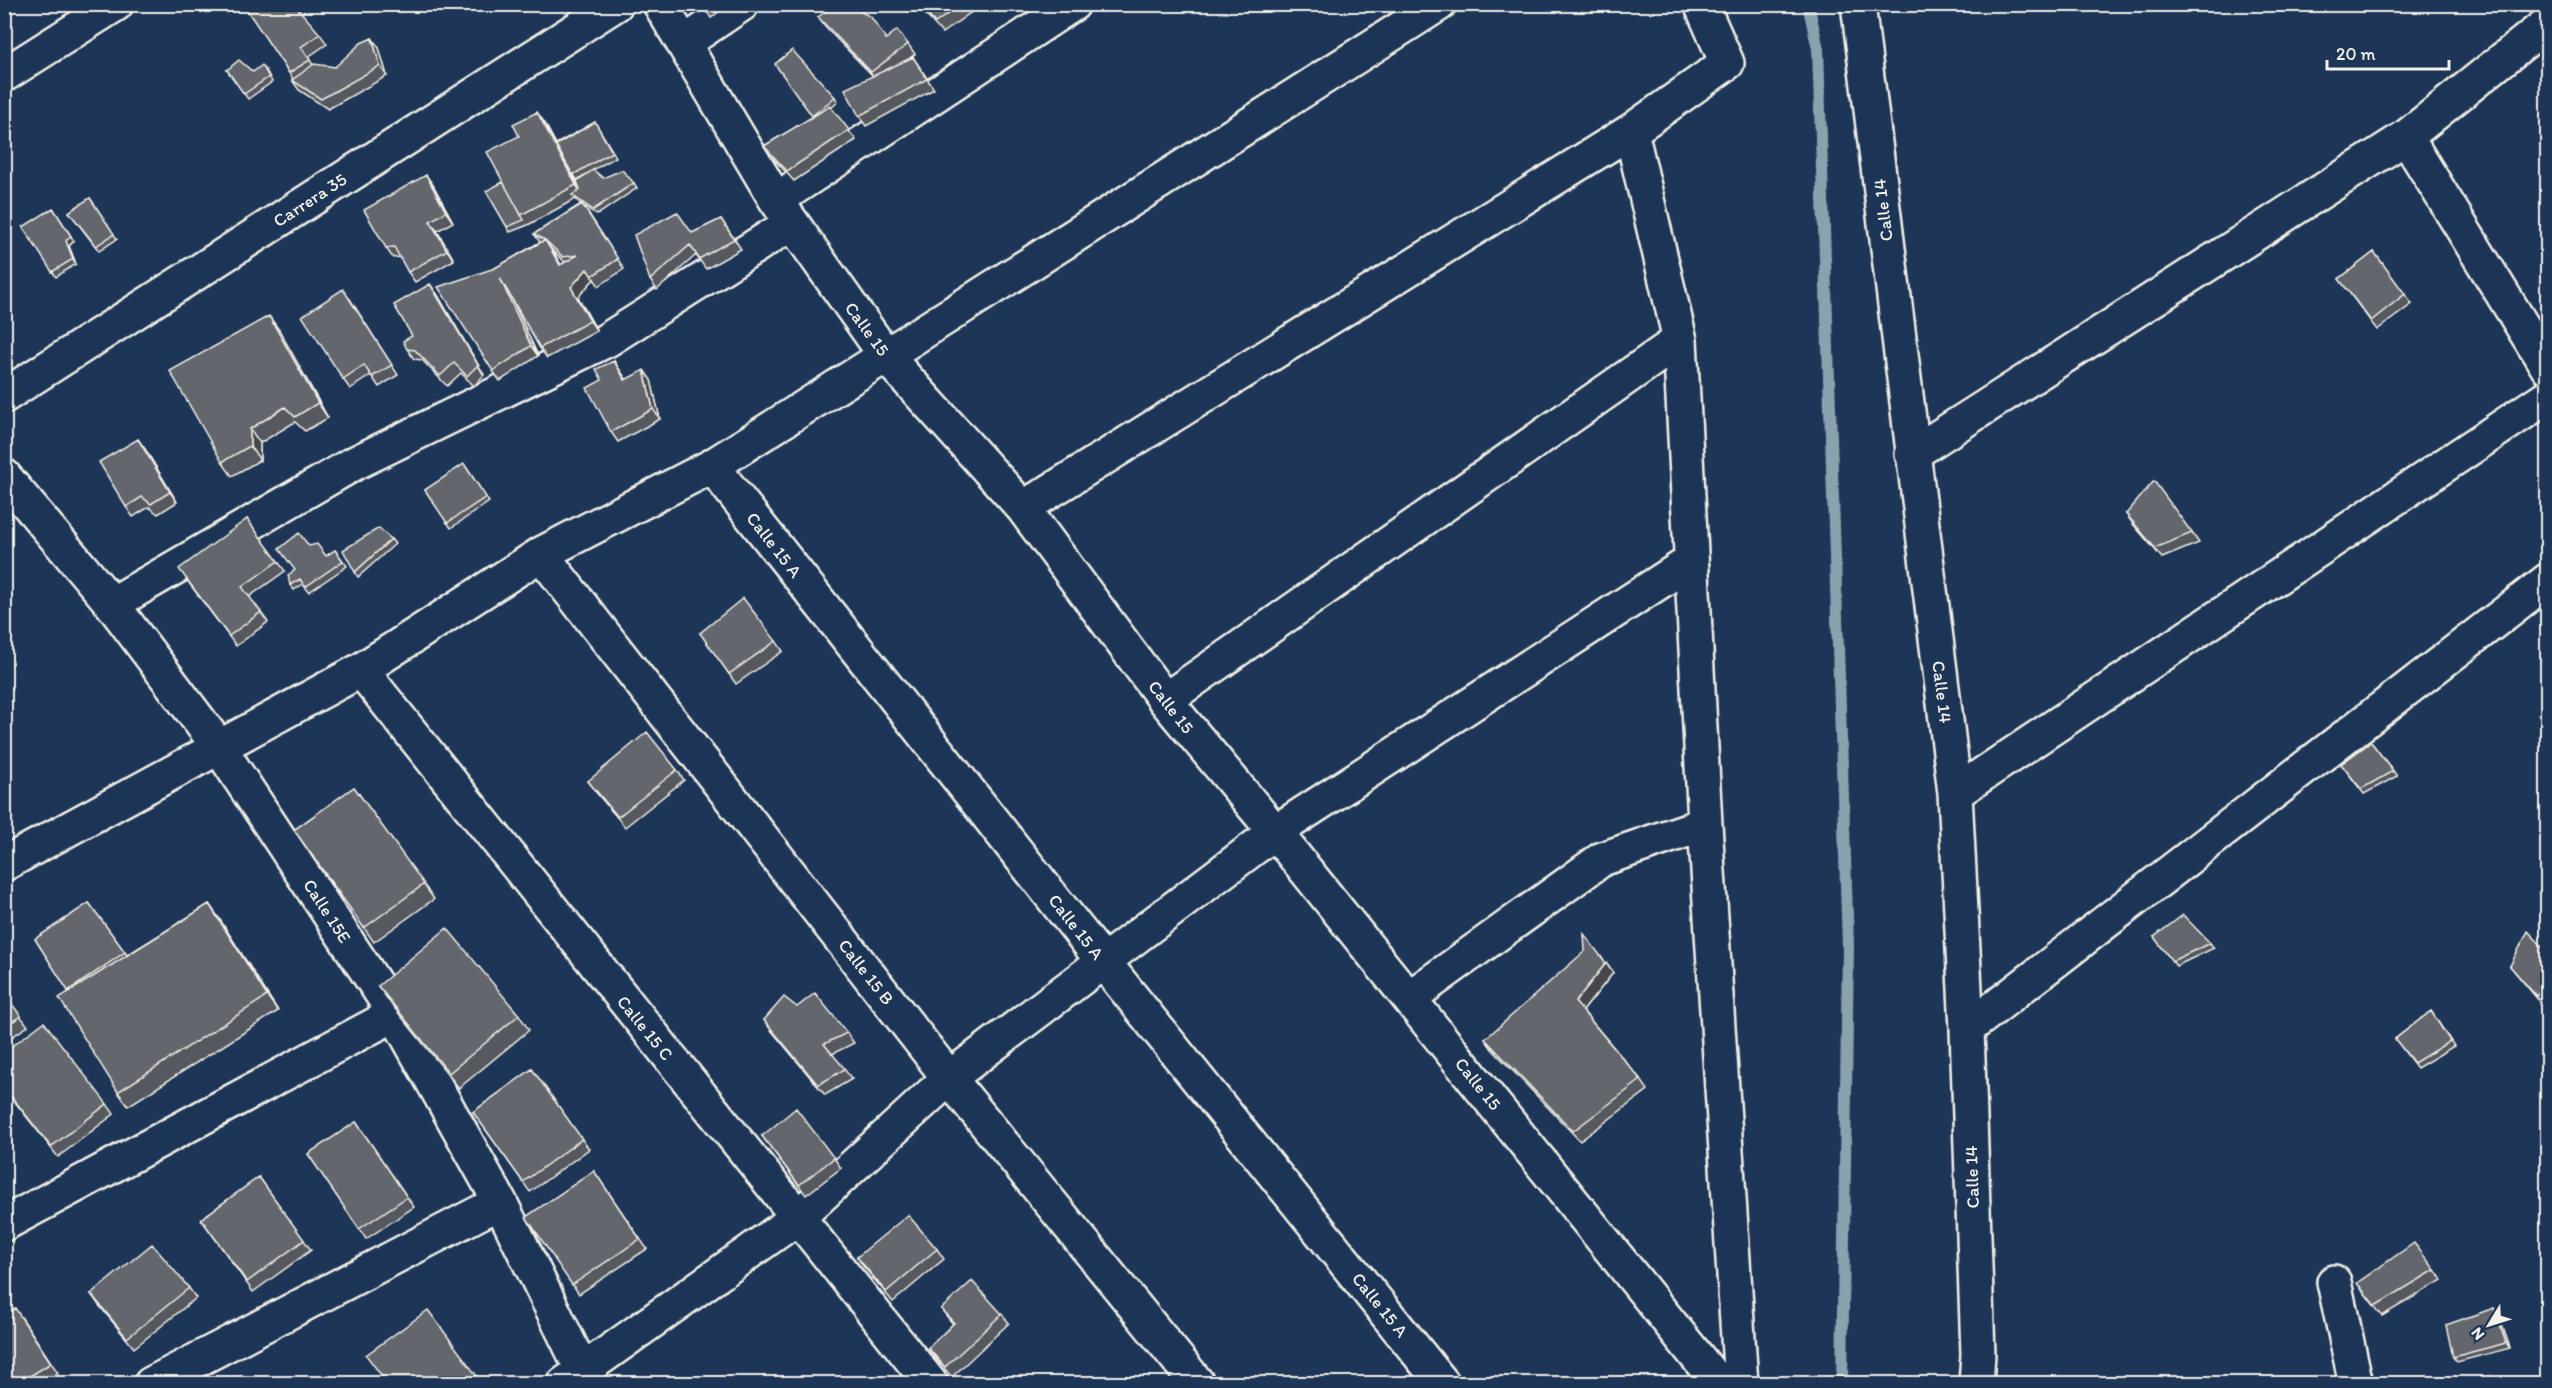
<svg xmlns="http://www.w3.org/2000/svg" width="2552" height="1388" font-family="Itim,sans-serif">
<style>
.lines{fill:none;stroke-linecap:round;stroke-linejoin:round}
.stream{stroke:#89a2ae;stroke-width:12}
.minor-casing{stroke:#f4f1e8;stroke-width:38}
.minor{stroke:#1d3557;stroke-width:33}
.wall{fill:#55585e;stroke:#f4f1e8;stroke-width:1.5;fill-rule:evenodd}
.shaded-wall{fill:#45474c;stroke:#f4f1e8;stroke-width:1.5}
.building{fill:#63666d;stroke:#f4f1e8;stroke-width:1.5;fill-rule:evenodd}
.labels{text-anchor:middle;stroke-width:6;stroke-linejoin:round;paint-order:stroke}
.street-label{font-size:18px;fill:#f4f1e8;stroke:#1d3557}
</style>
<rect width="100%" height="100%" fill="#1d3557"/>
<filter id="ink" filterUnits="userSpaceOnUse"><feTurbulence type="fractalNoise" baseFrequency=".0167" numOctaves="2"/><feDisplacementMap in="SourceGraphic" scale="12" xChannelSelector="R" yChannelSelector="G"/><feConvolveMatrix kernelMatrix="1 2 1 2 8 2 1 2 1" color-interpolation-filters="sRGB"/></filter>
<g filter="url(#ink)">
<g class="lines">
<path class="stream" d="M 1808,4 L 1818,49 L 1848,946 L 1842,1384"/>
<g class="minor-casing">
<path id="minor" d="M 660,4 L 776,200 L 886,356 L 1023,508 L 1165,700 L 1275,832 L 1719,1384
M 1858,4 L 1955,793 L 1967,1029 L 1978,1354 L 1976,1384
M 684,43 L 742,4
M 4,75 L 116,4
M 1631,131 L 1680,340 L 1705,824 L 1741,1384
M 2406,137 L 2548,368
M 776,200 L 1073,4
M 4,396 L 616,4
M 1912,454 L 2406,137 L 2548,23
M 712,466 L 1102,960 L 1443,1384
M 4,476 L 112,604 L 219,747 L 395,1014 L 500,1202 L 589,1384
M 1023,508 L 1631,131 L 1727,63 L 1701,4
M 541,554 L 949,1078 L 1198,1384
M 112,604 L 353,464 L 607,340 L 792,223
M 361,670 L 931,1384
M 1165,700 L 1680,340
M 1955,793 L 2548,396
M 4,864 L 361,670 L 541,554 L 712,466 L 1439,4
M 1409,998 L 1602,859 L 1705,824
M 1967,1029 L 2548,580
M 4,1224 L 395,1014
M 2334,1282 L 2356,1384
M 151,1384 L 500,1202
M 564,1384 L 797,1218 L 949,1078 L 1275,832 L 1690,562"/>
</g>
<use href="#minor" class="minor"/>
</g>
<path class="wall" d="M 243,4 L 320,34 L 327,44 L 308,57 L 313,65 L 335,67 L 372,38 L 379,48 L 387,76 L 328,109 L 299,90 L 292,80 L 293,79 Z
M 703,4 L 728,4 L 711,18 Z
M 916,4 L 969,4 L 973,11 L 942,33 Z
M 818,17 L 886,39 L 908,44 L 915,54 L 906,61 L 913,57 L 934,89 L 866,126 L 859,116 L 873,76 L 825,27 Z
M 775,64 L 835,97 L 838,102 L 831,108 L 856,140 L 794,181 L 771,156 L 764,146 L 813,117 Z
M 227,70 L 253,72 L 266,70 L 272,82 L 248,99 Z
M 544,122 L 556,144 L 595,122 L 616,157 L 593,170 L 603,178 L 634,183 L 637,188 L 597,215 L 584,206 L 624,269 L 599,286 L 594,279 L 578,297 L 597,331 L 547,358 L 540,348 L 512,299 L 538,356 L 500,381 L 493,371 L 495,268 L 540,242 L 534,234 L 581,204 L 575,199 L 528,225 L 510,232 L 507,227 L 503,182 ZM 565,161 L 577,180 L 592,171 L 578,185 ZM 552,250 L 565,262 L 561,265 Z
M 433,185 L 453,222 L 437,231 L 454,260 L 415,282 L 408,272 L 400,257 L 393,258 L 386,248 Z
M 90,198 L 117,239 L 99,251 L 69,212 Z
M 721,219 L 741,249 L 706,269 L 696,255 L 657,290 L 650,280 L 692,233 Z
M 23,227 L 74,241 L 69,246 L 76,264 L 56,277 Z
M 2374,252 L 2412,304 L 2377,330 L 2339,279 Z
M 437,294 L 484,375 L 474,386 L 461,373 L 447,386 L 422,360 L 414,359 L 407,349 L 412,336 Z
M 350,299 L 398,375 L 379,387 L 371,375 L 350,389 L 343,379 Z
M 279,330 L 328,418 L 305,431 L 295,422 L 260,443 L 260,460 L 232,476 L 222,462 Z
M 614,361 L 626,379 L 651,380 L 660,419 L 618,442 L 611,432 L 602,380 Z
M 145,449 L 177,502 L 158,514 L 149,507 L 133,517 L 126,507 Z
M 464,464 L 489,502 L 451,528 L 425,490 Z
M 2126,514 L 2192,533 L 2199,543 L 2162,558 L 2133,524 Z
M 247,519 L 285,571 L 249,597 L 268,622 L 236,646 L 186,579 Z
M 391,539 L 395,544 L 358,577 L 355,572 Z
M 309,546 L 326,556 L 335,550 L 347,566 L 309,592 L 303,584 L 294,590 L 290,585 L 295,570 Z
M 700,633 L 776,641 L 783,651 L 736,684 Z
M 2371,742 L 2397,776 L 2364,794 L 2341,764 Z
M 677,770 L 684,780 L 625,827 L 595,791 L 588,781 Z
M 354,787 L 434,899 L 374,942 L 294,830 Z
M 89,903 L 127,955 L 209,904 L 278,1011 L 128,1106 L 118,1092 L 69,992 L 35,939 Z
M 2154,937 L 2210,943 L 2214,948 L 2176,966 Z
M 2547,951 L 2547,994 L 2540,1002 L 2510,966 Z
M 1606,963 L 1613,973 L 1583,1011 L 1641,1080 L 1648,1090 L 1580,1141 L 1492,1049 L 1485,1039 Z
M 378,986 L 519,1015 L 529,1030 L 459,1088 L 388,1000 Z
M 4,994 L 28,1026 L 4,1042 Z
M 797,1007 L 847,1033 L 854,1043 L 832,1054 L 852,1079 L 825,1095 L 771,1030 L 764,1020 Z
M 2431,1011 L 2454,1046 L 2417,1068 L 2395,1039 Z
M 4,1052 L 107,1104 L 114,1114 L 58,1157 L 4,1088 Z
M 532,1069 L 589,1149 L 530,1192 L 473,1112 Z
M 356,1122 L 414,1207 L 366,1239 L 308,1154 Z
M 762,1136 L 834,1158 L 841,1168 L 806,1195 Z
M 594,1171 L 647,1249 L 579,1294 L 526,1217 Z
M 259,1177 L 311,1250 L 253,1292 L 201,1219 Z
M 937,1249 L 944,1259 L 893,1302 L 864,1267 L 857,1257 Z
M 2435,1270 L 2442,1280 L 2382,1316 L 2357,1283 Z
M 189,1288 L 196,1298 L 134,1348 L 98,1304 L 91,1294 Z
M 941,1309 L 1002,1314 L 1009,1323 L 952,1377 L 935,1358 L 928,1348 L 953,1324 Z
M 2498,1314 L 2510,1348 L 2457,1362 L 2453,1357 Z
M 22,1318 L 58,1373 L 41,1383 L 4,1383 Z"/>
<path class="shaded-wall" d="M 372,38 L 379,48 L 387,76 L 380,66 Z
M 537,112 L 544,122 L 583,195 L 576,185 Z
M 426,175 L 433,185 L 453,222 L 446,212 Z
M 53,208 L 74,241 L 69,246 L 76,264 L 73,259 Z
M 430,221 L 437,231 L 454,260 L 447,250 Z
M 545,240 L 552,250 L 567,275 L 560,265 Z
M 587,269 L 594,279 L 578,297 L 597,331 L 590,321 L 571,287 Z
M 500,278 L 507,288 L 538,356 L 531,346 Z
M 430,284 L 437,294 L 484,375 L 478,365 Z
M 269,316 L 279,330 L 328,418 L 318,403 Z
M 644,370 L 651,380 L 660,419 L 653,409 Z
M 250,429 L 260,443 L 260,460 L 250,446 Z
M 138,439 L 145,449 L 177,502 L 170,492 Z
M 209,904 L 219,918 L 278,1011 L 267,996 Z
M 1606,963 L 1613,973 L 1582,1012 L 1575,1002 Z
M 2494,1308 L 2498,1314 L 2510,1348 L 2506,1343 Z"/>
<path class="building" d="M 243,4 L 294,4 L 320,34 L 301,47 L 310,60 L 289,73 Z
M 703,4 L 718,4 L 707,13 Z
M 836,4 L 847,4 L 871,17 L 886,39 L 897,30 L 908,44 L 871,72 L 818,17 Z
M 918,4 L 962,4 L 935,23 Z
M 372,38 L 380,66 L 321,99 L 292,80 L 314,64 L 335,67 L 361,43 Z
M 792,50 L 835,97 L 812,116 L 775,64 Z
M 913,57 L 927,79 L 859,116 L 845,89 Z
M 239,60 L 253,72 L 262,65 L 269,77 L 244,94 L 227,70 Z
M 830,106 L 849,130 L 787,171 L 764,146 Z
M 537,112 L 576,185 L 521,215 L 487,152 L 519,136 L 513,124 Z
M 595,122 L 612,152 L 573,175 L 556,145 Z
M 593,170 L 603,178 L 622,170 L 634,183 L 593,210 L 572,195 L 580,190 L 577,181 Z
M 426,175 L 446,212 L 430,221 L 447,250 L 408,272 L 394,247 L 386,248 L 364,210 Z
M 503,182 L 524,220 L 507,227 L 486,191 Z
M 90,198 L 114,234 L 96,246 L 69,212 Z
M 582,204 L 618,259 L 592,276 L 587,269 L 571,287 L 590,321 L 540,348 L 500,278 L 531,346 L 493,371 L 438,287 L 495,268 L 545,240 L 534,234 ZM 545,240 L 563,257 L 578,255 L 560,265 Z
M 53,208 L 71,236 L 66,241 L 73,259 L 52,272 L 23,227 Z
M 677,212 L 692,233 L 721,219 L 734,239 L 699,259 L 690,245 L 650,280 L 634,235 Z
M 2374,252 L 2405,294 L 2371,321 L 2339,279 Z
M 430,284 L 478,365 L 467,376 L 454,363 L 440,376 L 415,350 L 407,349 L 403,341 L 412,336 L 394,305 Z
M 343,289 L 392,365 L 372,377 L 364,365 L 343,379 L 302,316 Z
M 269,316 L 318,403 L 295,417 L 285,407 L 250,429 L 250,446 L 222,462 L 170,371 Z
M 614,361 L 625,380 L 644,370 L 653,409 L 611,432 L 587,388 L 602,380 L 596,369 Z
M 138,439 L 170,492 L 151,504 L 142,497 L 126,507 L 99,462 Z
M 464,464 L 486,497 L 447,523 L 425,490 Z
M 2154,481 L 2192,533 L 2155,548 L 2126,514 Z
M 247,519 L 278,561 L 242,587 L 261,612 L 229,636 L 179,569 Z
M 379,528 L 391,539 L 355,572 L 343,550 Z
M 299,533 L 309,546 L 317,544 L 326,556 L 335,550 L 343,561 L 305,587 L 300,579 L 290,585 L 288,575 L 295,570 L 279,549 Z
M 743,598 L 776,641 L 729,674 L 700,633 Z
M 647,732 L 677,770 L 618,817 L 588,781 Z
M 2371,742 L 2393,771 L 2361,789 L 2341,764 Z
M 354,787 L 424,884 L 364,928 L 294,830 Z
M 89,903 L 125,952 L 68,991 L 35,939 Z
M 209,904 L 267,996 L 118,1092 L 59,998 Z
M 2183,915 L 2210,943 L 2172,961 L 2154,937 Z
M 447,928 L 519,1015 L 449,1073 L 378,986 Z
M 2528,931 L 2547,951 L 2547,985 L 2536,996 L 2510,966 Z
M 1584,934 L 1606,963 L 1575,1002 L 1641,1080 L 1573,1131 L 1485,1039 L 1585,951 Z
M 815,993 L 847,1033 L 824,1044 L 845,1069 L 818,1085 L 764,1020 L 784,997 L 797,1007 Z
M 4,994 L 21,1016 L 4,1027 Z
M 2431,1011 L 2450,1041 L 2414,1063 L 2395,1039 Z
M 44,1022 L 107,1104 L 51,1147 L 4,1087 L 4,1052 Z
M 532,1069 L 582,1139 L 523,1182 L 473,1112 Z
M 796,1108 L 834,1158 L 799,1185 L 762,1136 Z
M 356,1122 L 407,1197 L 359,1229 L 308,1154 Z
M 594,1171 L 640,1239 L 572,1285 L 526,1217 Z
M 259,1177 L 304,1240 L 247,1282 L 201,1219 Z
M 908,1215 L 937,1249 L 886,1292 L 857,1257 Z
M 2414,1243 L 2435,1270 L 2375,1306 L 2357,1283 Z
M 152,1244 L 189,1288 L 127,1338 L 91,1294 Z
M 972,1281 L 1002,1314 L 945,1367 L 928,1348 L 954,1323 L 941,1309 Z
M 15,1308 L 51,1363 L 19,1383 L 4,1383 L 4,1315 Z
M 2494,1308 L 2506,1343 L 2453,1357 L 2446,1325 Z
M 428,1310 L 482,1383 L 387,1383 L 366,1355 Z
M 2490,1376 L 2492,1383 L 2470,1383 Z
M 325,1380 L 328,1383 L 321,1383 Z"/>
</g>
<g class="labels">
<g class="street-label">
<text transform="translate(310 200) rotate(-33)" y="6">Carrera 35</text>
<text transform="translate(1883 210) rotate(-97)" y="6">Calle 14</text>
<text transform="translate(867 329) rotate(54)" y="6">Calle 15</text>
<text transform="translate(774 545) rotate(52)" y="6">Calle 15 A</text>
<text transform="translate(1942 692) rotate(83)" y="6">Calle 14</text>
<text transform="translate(1171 707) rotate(52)" y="6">Calle 15</text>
<text transform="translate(327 911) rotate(57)" y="6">Calle 15E</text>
<text transform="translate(1076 927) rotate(52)" y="6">Calle 15 A</text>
<text transform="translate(866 972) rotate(52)" y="6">Calle 15 B</text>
<text transform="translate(645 1028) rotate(51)" y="6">Calle 15 C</text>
<text transform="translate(1478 1084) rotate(51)" y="6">Calle 15</text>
<text transform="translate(1972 1177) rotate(-92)" y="6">Calle 14</text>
<text transform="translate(1380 1305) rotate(51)" y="6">Calle 15 A</text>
</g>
</g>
<rect width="2552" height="1388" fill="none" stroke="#1d3557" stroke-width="24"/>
<rect x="12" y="12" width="2528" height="1364" fill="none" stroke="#f4f1e8" stroke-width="2" filter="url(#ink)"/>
<g transform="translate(2489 1325) rotate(232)" stroke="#1d3557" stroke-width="4.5" paint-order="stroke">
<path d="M0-4.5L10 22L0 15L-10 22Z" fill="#f4f1e8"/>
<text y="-9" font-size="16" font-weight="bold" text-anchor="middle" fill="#f4f1e8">N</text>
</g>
<path d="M2327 60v9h122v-9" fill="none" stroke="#f4f1e8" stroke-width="3"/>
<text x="2336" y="60" font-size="18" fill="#f4f1e8" stroke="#1d3557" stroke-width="4.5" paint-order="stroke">20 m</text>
</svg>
